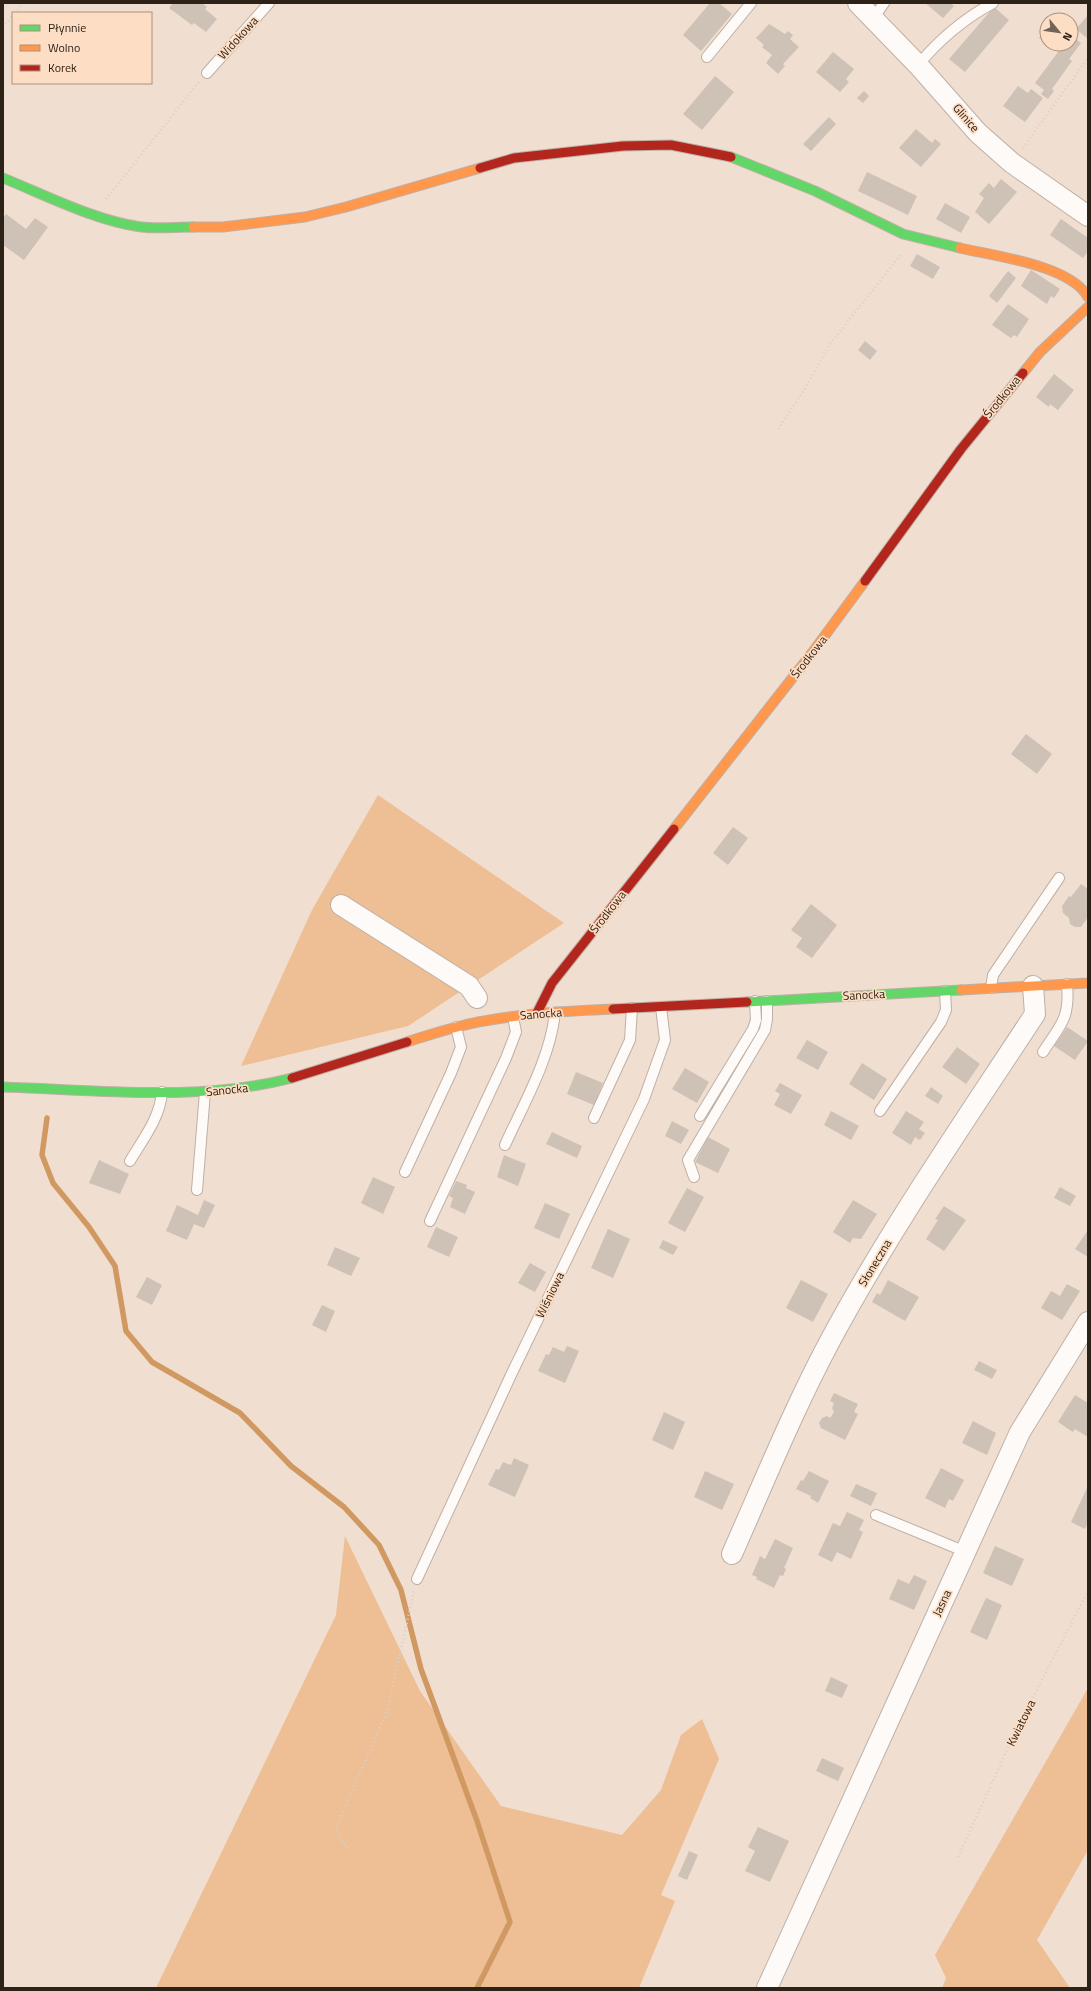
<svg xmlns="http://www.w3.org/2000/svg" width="1091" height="1991" font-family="'Titillium Web',sans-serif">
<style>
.green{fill:#eebe94}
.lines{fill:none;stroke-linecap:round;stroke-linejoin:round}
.stream{stroke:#d19962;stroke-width:5.5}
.building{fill:#cec1b6}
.lane-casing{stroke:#beb0a6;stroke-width:12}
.street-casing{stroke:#beb0a6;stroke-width:22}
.fast-casing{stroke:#beb0a6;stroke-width:11}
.slow-casing{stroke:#beb0a6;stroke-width:11}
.jam-casing{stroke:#beb0a6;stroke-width:11}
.path{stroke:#d6d1cd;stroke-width:2.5;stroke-dasharray:1 3;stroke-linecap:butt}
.lane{stroke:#fdfaf8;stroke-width:10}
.street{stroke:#fdfaf8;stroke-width:20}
.fast{stroke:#63d668;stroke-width:9}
.slow{stroke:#ff974d;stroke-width:9}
.jam{stroke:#b3261e;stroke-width:9}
.labels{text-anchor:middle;stroke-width:3.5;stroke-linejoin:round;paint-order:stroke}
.street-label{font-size:12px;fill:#2d2218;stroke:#fdddc3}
</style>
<rect width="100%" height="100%" fill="#f0ded0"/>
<path class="green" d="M 378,795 L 564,923 L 408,1026 L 241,1066 L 312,910 Z
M 345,1536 L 420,1691 L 501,1806 L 622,1835 L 661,1790 L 681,1735 L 702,1719 L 719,1759 L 661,1895 L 675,1901 L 639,1988 L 156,1988 L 336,1615 Z
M 1088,1688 L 1088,1850 L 1037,1940 L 1070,1988 L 942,1988 L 946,1978 L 935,1955 Z"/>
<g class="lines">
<path class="stream" d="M 47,1118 L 42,1155 L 53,1183 L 89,1227 L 115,1266 L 126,1331 L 152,1362 L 240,1413 L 291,1466 L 344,1507 L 379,1545 L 401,1590 L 421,1669 L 477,1821 L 510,1922 L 477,1988"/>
</g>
<path class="building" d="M 173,3 L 202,3 L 207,7 L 205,9 L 217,19 L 206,32 L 194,23 L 192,25 L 169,8 Z
M 710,3 L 719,3 L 732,14 L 701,51 L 683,35 Z
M 925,3 L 950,3 L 954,6 L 943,18 Z
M 994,7 L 1009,20 L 965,72 L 949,59 Z
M 1088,15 L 1088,39 L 1076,29 Z
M 769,24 L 785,34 L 788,31 L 793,35 L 790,39 L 799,47 L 783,64 L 785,66 L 778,74 L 766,63 L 772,55 L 762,47 L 764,45 L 756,38 Z
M 1047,26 L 1047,44 L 1039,38 Z
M 1071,35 L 1081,43 L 1069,59 L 1072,61 L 1052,89 L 1054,91 L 1048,99 L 1041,94 L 1044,90 L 1035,83 L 1058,52 L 1047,44 L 1071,44 Z
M 833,52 L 854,69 L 846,79 L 849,82 L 840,92 L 816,72 Z
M 715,76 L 734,92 L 702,130 L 683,114 Z
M 1018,86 L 1028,93 L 1031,89 L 1043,98 L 1025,122 L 1003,106 Z
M 864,91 L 869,96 L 863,103 L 857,98 Z
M 829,117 L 836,124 L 811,151 L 803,144 Z
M 916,129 L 932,143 L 935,139 L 941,144 L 921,167 L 899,148 Z
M 867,172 L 917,196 L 908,215 L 858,191 Z
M 1001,179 L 1017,192 L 989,224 L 975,212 L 984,198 L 979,194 L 989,183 L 994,188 Z
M 945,203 L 970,217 L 961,233 L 936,219 Z
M 6,214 L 26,229 L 35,218 L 48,227 L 24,260 L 3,245 L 3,218 Z
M 1061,219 L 1088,238 L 1088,251 L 1083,258 L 1050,235 Z
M 917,254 L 940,267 L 933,279 L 910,266 Z
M 1031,270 L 1060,289 L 1054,298 L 1051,296 L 1047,304 L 1021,286 Z
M 1008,271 L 1016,278 L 997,303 L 989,296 Z
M 1008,304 L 1029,319 L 1017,337 L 1014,335 L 1011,338 L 992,325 Z
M 865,341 L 877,351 L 870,360 L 858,350 Z
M 1054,374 L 1074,390 L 1058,410 L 1050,404 L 1049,407 L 1036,397 Z
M 1026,734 L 1052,754 L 1037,774 L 1011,754 Z
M 733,827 L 748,838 L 728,865 L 713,853 Z
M 1081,884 L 1088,889 L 1088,917 L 1081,927 L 1075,927 L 1070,924 L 1069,918 L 1063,913 L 1062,906 L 1069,896 L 1071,897 Z
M 811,904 L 837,925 L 812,958 L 796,947 L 802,938 L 791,930 Z
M 1067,1027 L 1088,1041 L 1075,1060 L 1054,1046 Z
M 807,1040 L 828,1052 L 818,1070 L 796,1058 Z
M 957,1047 L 980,1064 L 966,1084 L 942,1067 Z
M 862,1063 L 887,1079 L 874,1100 L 849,1084 Z
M 685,1068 L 709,1082 L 697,1103 L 672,1089 Z
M 576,1072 L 603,1083 L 594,1105 L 567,1094 Z
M 780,1083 L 802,1095 L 791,1114 L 774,1105 L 780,1094 L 775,1091 Z
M 931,1087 L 943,1096 L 938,1104 L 925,1096 Z
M 831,1111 L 859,1126 L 851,1140 L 824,1125 Z
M 906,1111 L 924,1122 L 919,1129 L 925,1133 L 920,1140 L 915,1137 L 911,1145 L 892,1133 Z
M 672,1121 L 689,1130 L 681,1144 L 665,1136 Z
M 552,1132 L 582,1146 L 577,1158 L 546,1144 Z
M 708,1137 L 730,1149 L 718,1173 L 695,1162 Z
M 504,1155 L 526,1164 L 518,1186 L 497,1177 Z
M 99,1160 L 129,1174 L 120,1194 L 89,1183 Z
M 373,1177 L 395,1187 L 383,1214 L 361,1203 Z
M 456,1181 L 467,1185 L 466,1188 L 475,1192 L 465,1214 L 450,1207 L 453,1198 L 449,1196 Z
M 1060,1187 L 1076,1196 L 1070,1206 L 1054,1198 Z
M 687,1188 L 704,1197 L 685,1232 L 668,1223 Z
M 204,1200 L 215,1205 L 204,1228 L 194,1224 L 187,1240 L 166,1231 L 177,1205 L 198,1215 Z
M 853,1200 L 877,1214 L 861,1239 L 853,1238 L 850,1243 L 833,1232 Z
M 545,1203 L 570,1214 L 559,1239 L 534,1228 Z
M 944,1206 L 966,1220 L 944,1251 L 926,1239 L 938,1220 L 935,1219 Z
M 436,1227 L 458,1237 L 449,1257 L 427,1247 Z
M 608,1229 L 630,1239 L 613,1278 L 591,1268 Z
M 1088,1230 L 1088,1257 L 1075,1249 Z
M 663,1240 L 678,1247 L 673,1255 L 659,1248 Z
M 335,1247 L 360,1258 L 351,1276 L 327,1265 Z
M 530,1263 L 546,1272 L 535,1292 L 518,1283 Z
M 147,1277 L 162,1285 L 152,1305 L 136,1297 Z
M 801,1280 L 828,1294 L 813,1322 L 786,1308 Z
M 888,1280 L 919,1297 L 905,1321 L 872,1302 L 877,1293 L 880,1295 Z
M 1067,1284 L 1080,1291 L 1062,1320 L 1041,1308 L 1051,1291 L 1060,1296 Z
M 322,1305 L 335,1311 L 326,1332 L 312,1325 Z
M 567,1346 L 579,1351 L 565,1383 L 538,1371 L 546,1354 L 549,1355 L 553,1347 L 564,1352 Z
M 979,1361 L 997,1370 L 992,1379 L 974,1370 Z
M 834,1393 L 858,1404 L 854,1412 L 858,1414 L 845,1440 L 821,1428 L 819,1423 L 822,1418 L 827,1416 L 830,1418 L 834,1412 L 832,1408 L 834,1403 L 830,1401 Z
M 1075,1395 L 1088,1403 L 1088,1437 L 1075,1429 L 1073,1432 L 1058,1422 Z
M 664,1412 L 685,1422 L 673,1450 L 652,1440 Z
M 973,1421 L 996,1433 L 987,1455 L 962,1443 Z
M 514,1458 L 529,1465 L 515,1497 L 488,1485 L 496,1469 L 499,1470 L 503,1462 L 511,1465 Z
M 941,1468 L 964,1480 L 953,1501 L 949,1499 L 945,1508 L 925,1498 Z
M 705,1471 L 734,1484 L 722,1510 L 694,1497 Z
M 809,1471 L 829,1481 L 818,1503 L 810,1498 L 811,1496 L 796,1489 L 801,1480 L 803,1481 Z
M 856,1484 L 877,1493 L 871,1506 L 850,1496 Z
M 1088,1486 L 1088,1523 L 1085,1529 L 1071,1522 Z
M 847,1512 L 864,1520 L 859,1530 L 863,1532 L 851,1559 L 837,1552 L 832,1562 L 818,1555 L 833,1523 L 840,1526 Z
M 775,1539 L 793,1548 L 784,1568 L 786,1569 L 783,1576 L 780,1575 L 774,1588 L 756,1579 L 757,1577 L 752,1575 L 760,1556 L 765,1559 Z
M 995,1546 L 1024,1559 L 1012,1586 L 983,1573 Z
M 914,1575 L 927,1581 L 914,1610 L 889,1599 L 898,1579 L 909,1584 Z
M 986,1598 L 1002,1605 L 987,1640 L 970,1632 Z
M 831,1677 L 848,1685 L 842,1698 L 825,1691 Z
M 822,1758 L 844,1768 L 838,1781 L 816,1771 Z
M 758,1827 L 789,1841 L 770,1882 L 745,1871 L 755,1851 L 748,1847 Z
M 689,1851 L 698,1855 L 687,1880 L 678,1876 Z"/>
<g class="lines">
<g class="lane-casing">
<path id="lane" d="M 873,19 L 884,3
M 707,57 L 751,3
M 918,65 C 939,40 965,18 993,3
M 207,73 L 269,3
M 991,988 L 993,975 L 1059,878
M 1043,1052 C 1061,1024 1070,1019 1067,984
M 880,1111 L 941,1022 L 946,1010 L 945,991
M 700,1116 L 753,1029 L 756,1020 L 755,1001
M 594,1118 L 630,1040 L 632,1008
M 505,1145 C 524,1103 550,1059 555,1013
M 130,1161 C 143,1139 160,1118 162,1092
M 405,1172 L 451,1073 L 461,1047 L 456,1027
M 694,1177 L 688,1160 L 765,1030 L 767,1019 L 767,1001
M 197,1190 L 205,1092
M 430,1221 L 506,1058 L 516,1032 L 513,1017
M 876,1515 L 966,1552
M 417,1579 L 511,1375 L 644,1099 L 665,1040 L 661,1007"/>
</g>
<g class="street-casing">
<path id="street" d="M 858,3 L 918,65 L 978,133 L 1012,163 L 1088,216
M 341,905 L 469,986 L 477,998
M 732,1554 C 764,1482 794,1408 831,1339 C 892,1226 965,1121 1035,1014 L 1033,986
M 767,1988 L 1020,1432 L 1088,1322"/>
</g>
<g class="fast-casing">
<path id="fast" d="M 731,157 L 815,191 L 903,234 L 960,248
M 3,178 C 45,195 96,221 141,227 C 158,229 176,227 193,227
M 747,1002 L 961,990
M 3,1087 C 98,1090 199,1102 292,1078"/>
</g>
<g class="slow-casing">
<path id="slow" d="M 193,227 L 223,227 L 305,217 L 346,207 L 480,168
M 960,248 C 994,256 1070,265 1088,297
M 1023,373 L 1040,352 L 1088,307
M 674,829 L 812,653 L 865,581
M 961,990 L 1088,983
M 407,1042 C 432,1034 458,1025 484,1021 C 527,1013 569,1011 613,1009"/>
</g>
<g class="jam-casing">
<path id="jam" d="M 480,168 L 514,158 L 623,146 L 671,145 L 731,157
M 865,581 L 961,449 L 1023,373
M 613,1009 L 747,1002
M 537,1013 L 552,983 L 674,829
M 292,1078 L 407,1042"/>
</g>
<path class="path" d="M 15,13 L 23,3
M 3,27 L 13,15
M 1023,148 L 1088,58
M 106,199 L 199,82
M 778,429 L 803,392 L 830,344 L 902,253
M 347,1848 L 336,1828 L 387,1711 L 414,1591
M 958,1857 L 1020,1722 L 1088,1591"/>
<use href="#lane" class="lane"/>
<use href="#street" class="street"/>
<use href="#fast" class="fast"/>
<use href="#slow" class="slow"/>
<use href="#jam" class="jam"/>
</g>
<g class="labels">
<g class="street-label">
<text transform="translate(238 38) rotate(-48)" y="4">Widokowa</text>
<text transform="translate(966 118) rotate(49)" y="4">Glinice</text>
<text transform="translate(1002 397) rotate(-51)" y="4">Środkowa</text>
<text transform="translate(809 657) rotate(-52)" y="4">Środkowa</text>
<text transform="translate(608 912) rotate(-52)" y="4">Środkowa</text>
<text transform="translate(864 995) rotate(-3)" y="4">Sanocka</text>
<text transform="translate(541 1014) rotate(-5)" y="4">Sanocka</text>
<text transform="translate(227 1090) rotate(-6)" y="4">Sanocka</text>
<text transform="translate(875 1263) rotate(-59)" y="4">Słoneczna</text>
<text transform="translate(550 1295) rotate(-64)" y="4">Wiśniowa</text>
<text transform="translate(942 1603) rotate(-65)" y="4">Jasna</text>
<text transform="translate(1021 1723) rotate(-64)" y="4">Kwiatowa</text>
</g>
</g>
<rect width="1091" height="1991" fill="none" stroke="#2d2218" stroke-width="8"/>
<rect x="12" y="12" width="140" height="72" fill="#fdddc3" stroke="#aa927f"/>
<rect x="20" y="25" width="20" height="6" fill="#63d668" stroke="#aa927f"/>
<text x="48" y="32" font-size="12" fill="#2d2218">Płynnie</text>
<rect x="20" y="45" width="20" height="6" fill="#ff974d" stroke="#aa927f"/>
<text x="48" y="52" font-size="12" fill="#2d2218">Wolno</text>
<rect x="20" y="65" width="20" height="6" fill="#b3261e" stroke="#aa927f"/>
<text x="48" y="72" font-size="12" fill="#2d2218">Korek</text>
<g transform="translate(1059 32) rotate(119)"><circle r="19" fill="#fdddc3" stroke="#aa927f"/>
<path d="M0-3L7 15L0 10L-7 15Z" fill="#716458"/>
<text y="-6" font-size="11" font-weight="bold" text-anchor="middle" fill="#2d2218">N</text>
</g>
</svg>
